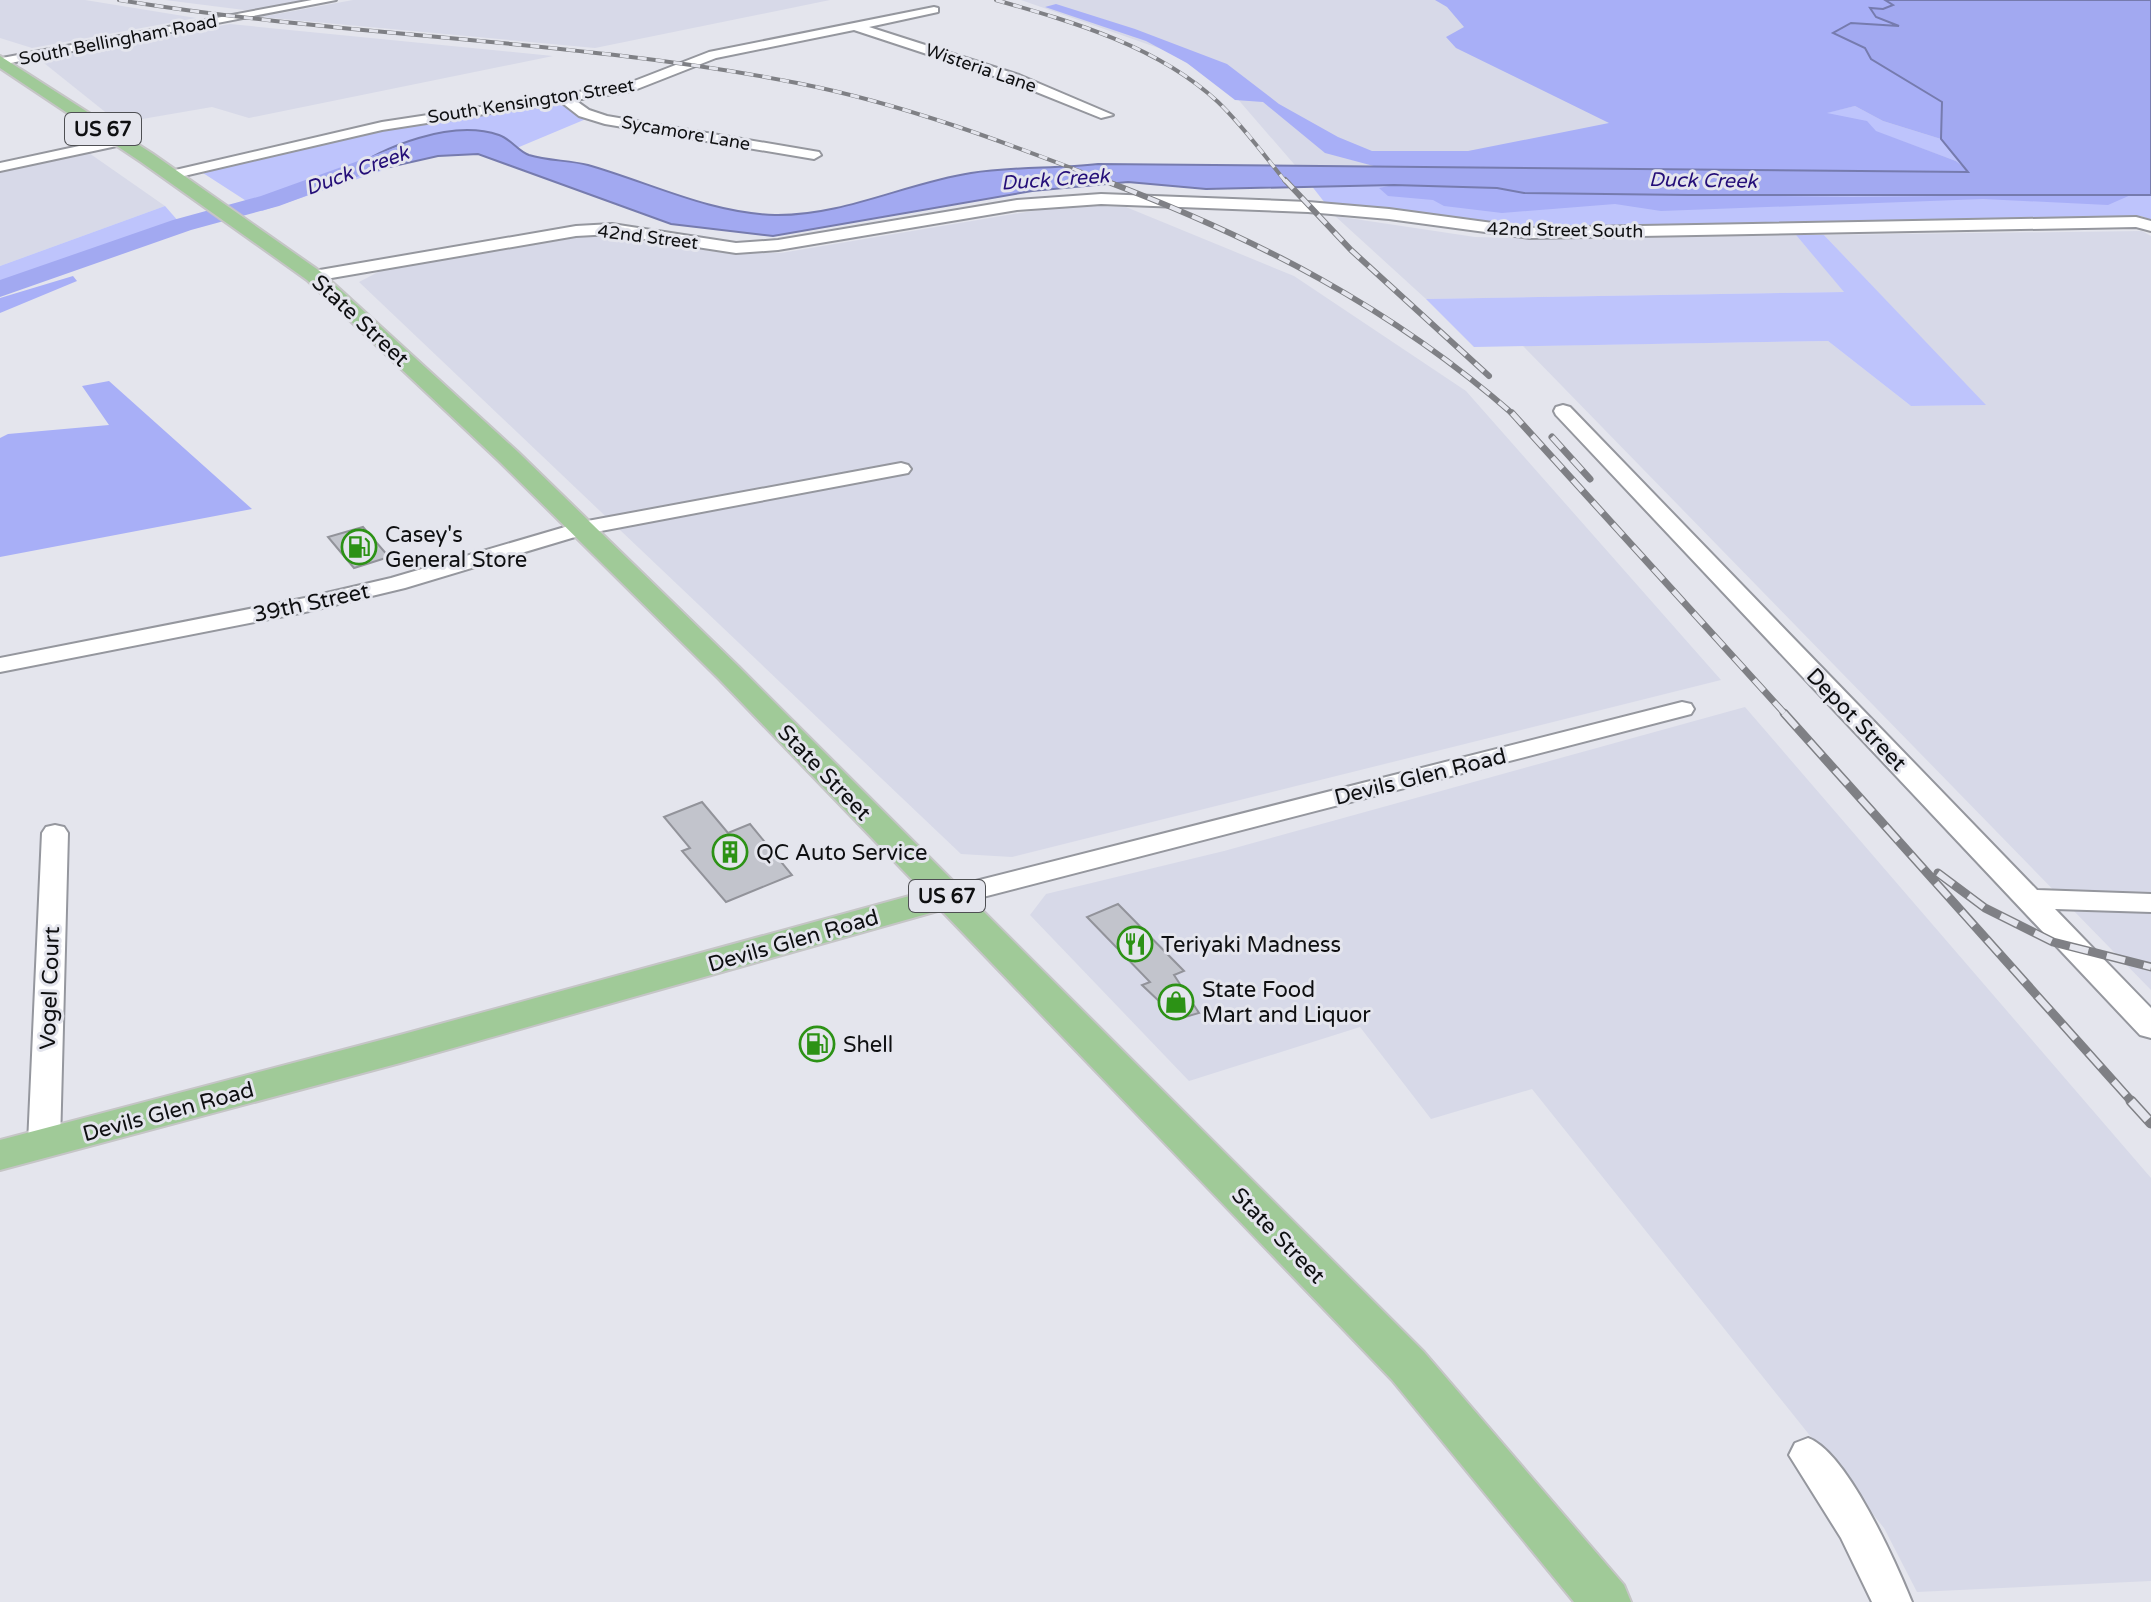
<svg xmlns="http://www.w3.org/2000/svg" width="2151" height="1602" font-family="'Varela Round',sans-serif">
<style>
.built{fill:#d7d9e8}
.green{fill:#bec4fc}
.forest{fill:#a8aff7}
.water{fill:#a2a9f1;stroke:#767bae;stroke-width:2}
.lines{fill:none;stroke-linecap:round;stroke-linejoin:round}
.river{fill:#a2a9f1;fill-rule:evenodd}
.building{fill:#c2c4cc;stroke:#92939a;stroke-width:2}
.minor-casing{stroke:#95979e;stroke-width:4}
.major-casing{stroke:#c5c5c6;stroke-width:4}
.minor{fill:#fff;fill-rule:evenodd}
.major{fill:#a0ca98;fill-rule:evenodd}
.rail-far4-casing{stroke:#7f8085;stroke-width:4}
.rail-far3-casing{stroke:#7f8085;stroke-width:6}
.rail-far2-casing{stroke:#7f8085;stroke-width:7}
.rail-far1-casing{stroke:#7f8085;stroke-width:9}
.rail-casing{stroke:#7f8085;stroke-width:11}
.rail-far4{stroke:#e4e5ed;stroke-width:3;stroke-dasharray:9;stroke-linecap:butt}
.rail-far3{stroke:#e4e5ed;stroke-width:4;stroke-dasharray:12;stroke-linecap:butt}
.rail-far2{stroke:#e4e5ed;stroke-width:5;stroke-dasharray:15;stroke-linecap:butt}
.rail-far1{stroke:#e4e5ed;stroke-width:6;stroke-dasharray:19;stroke-linecap:butt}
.rail{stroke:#e4e5ed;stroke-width:8;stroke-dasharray:25;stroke-linecap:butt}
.labels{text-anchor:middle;stroke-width:6;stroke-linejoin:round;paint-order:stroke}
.far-street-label{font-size:18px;fill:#0e0f11;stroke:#e4e5ed}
.shield{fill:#e4e5ed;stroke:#4e4f53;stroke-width:2}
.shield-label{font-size:20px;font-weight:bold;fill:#0e0f11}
.far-water-label{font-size:20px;font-style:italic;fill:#240e78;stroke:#e4e5ed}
.street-label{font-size:22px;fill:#0e0f11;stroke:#e4e5ed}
.poi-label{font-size:22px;fill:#0e0f11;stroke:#e4e5ed;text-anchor:start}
</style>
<rect width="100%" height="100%" fill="#e4e5ed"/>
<path class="built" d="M 0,0 L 85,0 L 196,18 L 32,48 L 0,38 Z
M 165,0 L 312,0 L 252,11 Z
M 353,0 L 830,0 L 595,48 L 261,17 Z
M 1021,0 L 1885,0 L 1969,172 L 1300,171 L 1229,89 L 1167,51 Z
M 230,24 L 553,56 L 249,118 L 212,107 L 119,123 L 39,59 Z
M 89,153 L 165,206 L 0,266 L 0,170 Z
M 1068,205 L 1126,207 L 1294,276 L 1466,391 L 1721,680 L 1012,857 L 961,854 L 359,282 L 386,268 L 594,235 L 719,252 L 781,253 Z
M 1335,216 L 1475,237 L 1558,239 L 1796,235 L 1845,292 L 1426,299 Z
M 2142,231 L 2151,236 L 2151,990 L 1523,346 L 1828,341 L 1911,406 L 1985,405 L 1824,235 Z
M 1745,707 L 2151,1178 L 2151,1581 L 1917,1592 L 1884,1528 L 1532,1089 L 1431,1119 L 1360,1027 L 1189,1081 L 1030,915 L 1046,894 L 1224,851 Z"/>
<path class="green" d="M 1837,18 L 2133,194 L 2151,195 L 2151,220 L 2141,216 L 1536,228 L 1325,203 L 1300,171 L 1967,172 L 1956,161 L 1825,113 L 1855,106 L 1883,121 L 1941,139 L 1818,28 Z
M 546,103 L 564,106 L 586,119 L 512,150 L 411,150 L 384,170 L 262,211 L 203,173 L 393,127 Z
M 165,206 L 186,230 L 0,285 L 0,266 Z
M 1796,235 L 1824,235 L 1986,405 L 1911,406 L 1828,341 L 1474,347 L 1426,299 L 1844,292 Z"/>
<path class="forest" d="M 1435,0 L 1885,0 L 1894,4 L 1883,9 L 1871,8 L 1901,26 L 1851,23 L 1834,33 L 1865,48 L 1871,59 L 1942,103 L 1941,139 L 1883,121 L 1855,106 L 1827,113 L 1867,121 L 1876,131 L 1956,161 L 1969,172 L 1385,169 L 1325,153 L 1263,102 L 1235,100 L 1187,63 L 1146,41 L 1045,7 L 1056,4 L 1135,29 L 1227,64 L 1279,104 L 1338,137 L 1372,151 L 1468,151 L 1609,123 L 1456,48 L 1446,37 L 1464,27 L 1447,7 Z
M 1394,185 L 1497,188 L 1525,193 L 1852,197 L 2133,194 L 2108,205 L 1983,199 L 1661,211 L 1615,204 L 1502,213 L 1444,206 L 1433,200 L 1388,196 L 1379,188 Z
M 73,276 L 77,281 L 0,313 L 0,298 Z
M 109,381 L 252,509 L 0,557 L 0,438 L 8,434 L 109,425 L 82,386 Z"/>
<path class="water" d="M 1885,0 L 2151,0 L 2151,195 L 1688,195 L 1524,193 L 1497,188 L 1394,185 L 1206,189 L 1128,182 L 1032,191 L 773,236 L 671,224 L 478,154 L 438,156 L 350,176 L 345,174 C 383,146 452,119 499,135 C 511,139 518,151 529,155 C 548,161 569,160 588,165 C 651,183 709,213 775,215 C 843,216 906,183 971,173 C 1013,166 1056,169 1098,164 L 1968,172 L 1941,139 L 1942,102 L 1871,59 L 1865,48 L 1833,33 L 1851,23 L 1899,26 L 1876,17 L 1870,8 L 1883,9 L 1893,5 Z"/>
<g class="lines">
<path class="river" d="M 397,147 L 405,149 L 408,154 L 405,159 L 279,206 L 191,230 L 0,297 L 0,280 L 173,220 L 261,196 Z"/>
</g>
<path class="building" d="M 363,527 L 389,557 L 354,568 L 328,537 Z
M 702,802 L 728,833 L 750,824 L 792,875 L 726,902 L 682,851 L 690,848 L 664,817 Z
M 1118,904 L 1184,971 L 1174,975 L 1199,1013 L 1178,1019 L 1142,985 L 1150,982 L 1087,917 Z"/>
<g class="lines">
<g class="minor-casing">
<path id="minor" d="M 312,0 L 336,0 L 0,65 L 2,58 Z
M 934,7 L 938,8 L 938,12 L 869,27 L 1019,75 L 1113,115 L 1101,118 L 1009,81 L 854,30 L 716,58 L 632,91 L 575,100 L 589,110 L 607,116 L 819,152 L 821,155 L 814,159 L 605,124 L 579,116 L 561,102 L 382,130 L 171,179 L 164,175 L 171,171 L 382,122 L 624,85 L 709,52 Z
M 121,137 L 128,141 L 126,144 L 0,171 L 0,163 Z
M 1101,194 L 1308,202 L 1389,209 L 1529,228 L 2136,217 L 2151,221 L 2151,231 L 2136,227 L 1529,238 L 1389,219 L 1308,212 L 1101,204 L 1017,210 L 778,250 L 736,253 L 612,234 L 576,236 L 314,281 L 306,276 L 314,271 L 576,226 L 612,224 L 736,243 L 778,240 L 1017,200 Z
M 1563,405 L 1570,407 L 2037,890 L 2151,894 L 2151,912 L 2055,909 L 2151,1008 L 2151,1038 L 2140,1035 L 1556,415 L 1554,411 L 1556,407 Z
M 901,463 L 908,465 L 911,469 L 908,473 L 585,534 L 405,588 L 305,612 L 0,672 L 0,658 L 305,598 L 391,578 L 582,522 Z
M 1682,702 L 1691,704 L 1694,709 L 1691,714 L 948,906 L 938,903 L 934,897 L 938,891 L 948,888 Z
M 55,825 L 64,827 L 68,833 L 60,1144 L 55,1153 L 44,1156 L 33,1153 L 28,1144 L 42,833 L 46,827 Z
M 1808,1438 C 1847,1452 1896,1563 1912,1602 L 1872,1602 L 1841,1538 L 1789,1455 L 1795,1443 Z"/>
</g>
<g class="major-casing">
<path id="major" d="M 0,56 L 153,154 L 321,272 L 518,452 L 739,667 L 1424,1352 L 1624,1585 L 1631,1602 L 1574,1602 L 1392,1380 L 941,910 L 400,1063 L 0,1170 L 0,1140 L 400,1035 L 924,892 L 719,679 L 500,462 L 307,280 L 141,162 L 0,68 Z"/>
</g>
<use href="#minor" class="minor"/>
<use href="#major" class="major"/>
<g class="rail-far4-casing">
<path id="rail-far4" d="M 119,0 C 344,37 574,39 797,83 C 904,104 1007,143 1108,182
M 996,0 C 1073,22 1158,46 1218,102 C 1243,126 1264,155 1286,182"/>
</g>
<g class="rail-far3-casing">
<path id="rail-far3" d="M 1103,180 C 1256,238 1391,307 1514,415
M 1285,180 L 1351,250 L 1489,376"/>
</g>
<g class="rail-far2-casing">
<path id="rail-far2" d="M 1512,413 L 1786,715
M 1552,437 L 1590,479"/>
</g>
<g class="rail-far1-casing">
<path id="rail-far1" d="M 1784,713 L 2133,1103
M 1938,873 L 1985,908 L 2053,942 L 2151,967"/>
</g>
<g class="rail-casing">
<path id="rail" d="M 2131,1101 L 2151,1123"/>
</g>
<use href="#rail-far4" class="rail-far4"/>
<use href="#rail-far3" class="rail-far3"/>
<use href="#rail-far2" class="rail-far2"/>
<use href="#rail-far1" class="rail-far1"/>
<use href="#rail" class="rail"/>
</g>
<defs>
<g id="fuel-ring" transform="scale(1.8)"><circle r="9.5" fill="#e4e5ed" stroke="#2c9215" stroke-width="1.5"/><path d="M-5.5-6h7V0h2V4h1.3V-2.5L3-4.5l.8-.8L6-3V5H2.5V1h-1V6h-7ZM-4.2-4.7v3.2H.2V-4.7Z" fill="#2c9215"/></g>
<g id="building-ring" transform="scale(1.8)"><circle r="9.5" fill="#e4e5ed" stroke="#2c9215" stroke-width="1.5"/><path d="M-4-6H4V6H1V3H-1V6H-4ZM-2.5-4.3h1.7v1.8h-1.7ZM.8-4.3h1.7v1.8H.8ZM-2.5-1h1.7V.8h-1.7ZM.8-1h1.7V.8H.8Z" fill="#2c9215"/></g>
<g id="restaurant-ring" transform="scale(1.8)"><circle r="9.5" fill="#e4e5ed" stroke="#2c9215" stroke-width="1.5"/><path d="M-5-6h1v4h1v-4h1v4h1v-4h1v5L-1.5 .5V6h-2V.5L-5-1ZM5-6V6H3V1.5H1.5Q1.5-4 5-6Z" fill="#2c9215"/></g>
<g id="shop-ring" transform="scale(1.8)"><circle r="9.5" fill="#e4e5ed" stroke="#2c9215" stroke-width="1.5"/><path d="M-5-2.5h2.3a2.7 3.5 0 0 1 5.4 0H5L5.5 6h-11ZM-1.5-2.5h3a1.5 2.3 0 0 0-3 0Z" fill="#2c9215"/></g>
</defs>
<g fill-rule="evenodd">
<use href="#fuel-ring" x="359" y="547"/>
<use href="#building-ring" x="730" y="852"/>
<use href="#restaurant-ring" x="1135" y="944"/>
<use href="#shop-ring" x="1176" y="1002"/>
<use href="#fuel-ring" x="817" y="1044"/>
</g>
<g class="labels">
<g class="far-street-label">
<text transform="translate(118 40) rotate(-11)" y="6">South Bellingham Road</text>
<text transform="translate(981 68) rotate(19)" y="6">Wisteria Lane</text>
<text transform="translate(531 101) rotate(-9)" y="6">South Kensington Street</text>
<text transform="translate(686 133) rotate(10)" y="6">Sycamore Lane</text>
<text transform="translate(1565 230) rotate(1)" y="6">42nd Street South</text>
<text transform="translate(648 237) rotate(7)" y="6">42nd Street</text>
</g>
<g class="shield">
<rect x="65" y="113" width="76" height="32" rx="6"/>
<rect x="909" y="880" width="76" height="32" rx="6"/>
</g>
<g class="shield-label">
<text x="103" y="136">US 67</text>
<text x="947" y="903">US 67</text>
</g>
<g class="far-water-label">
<text transform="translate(357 170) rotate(-20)" y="7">Duck Creek</text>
<text transform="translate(1055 179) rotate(-4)" y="7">Duck Creek</text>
<text transform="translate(1703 180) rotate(1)" y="7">Duck Creek</text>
</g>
<g class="street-label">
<text transform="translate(361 320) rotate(43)" y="8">State Street</text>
<text transform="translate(311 602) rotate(-12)" y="8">39th Street</text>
<text transform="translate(1857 719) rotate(46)" y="8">Depot Street</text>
<text transform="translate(825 772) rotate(46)" y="8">State Street</text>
<text transform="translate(1420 776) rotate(-14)" y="8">Devils Glen Road</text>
<text transform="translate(793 940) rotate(-16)" y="8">Devils Glen Road</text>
<text transform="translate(49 988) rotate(-88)" y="8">Vogel Court</text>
<text transform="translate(168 1111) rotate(-15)" y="8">Devils Glen Road</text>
<text transform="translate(1279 1235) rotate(46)" y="8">State Street</text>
</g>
<g class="poi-label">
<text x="385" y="542">Casey's<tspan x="385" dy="25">General Store</tspan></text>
<text x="756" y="860">QC Auto Service</text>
<text x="1161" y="952">Teriyaki Madness</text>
<text x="1202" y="997">State Food<tspan x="1202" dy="25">Mart and Liquor</tspan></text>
<text x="843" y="1052">Shell</text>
</g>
</g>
</svg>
